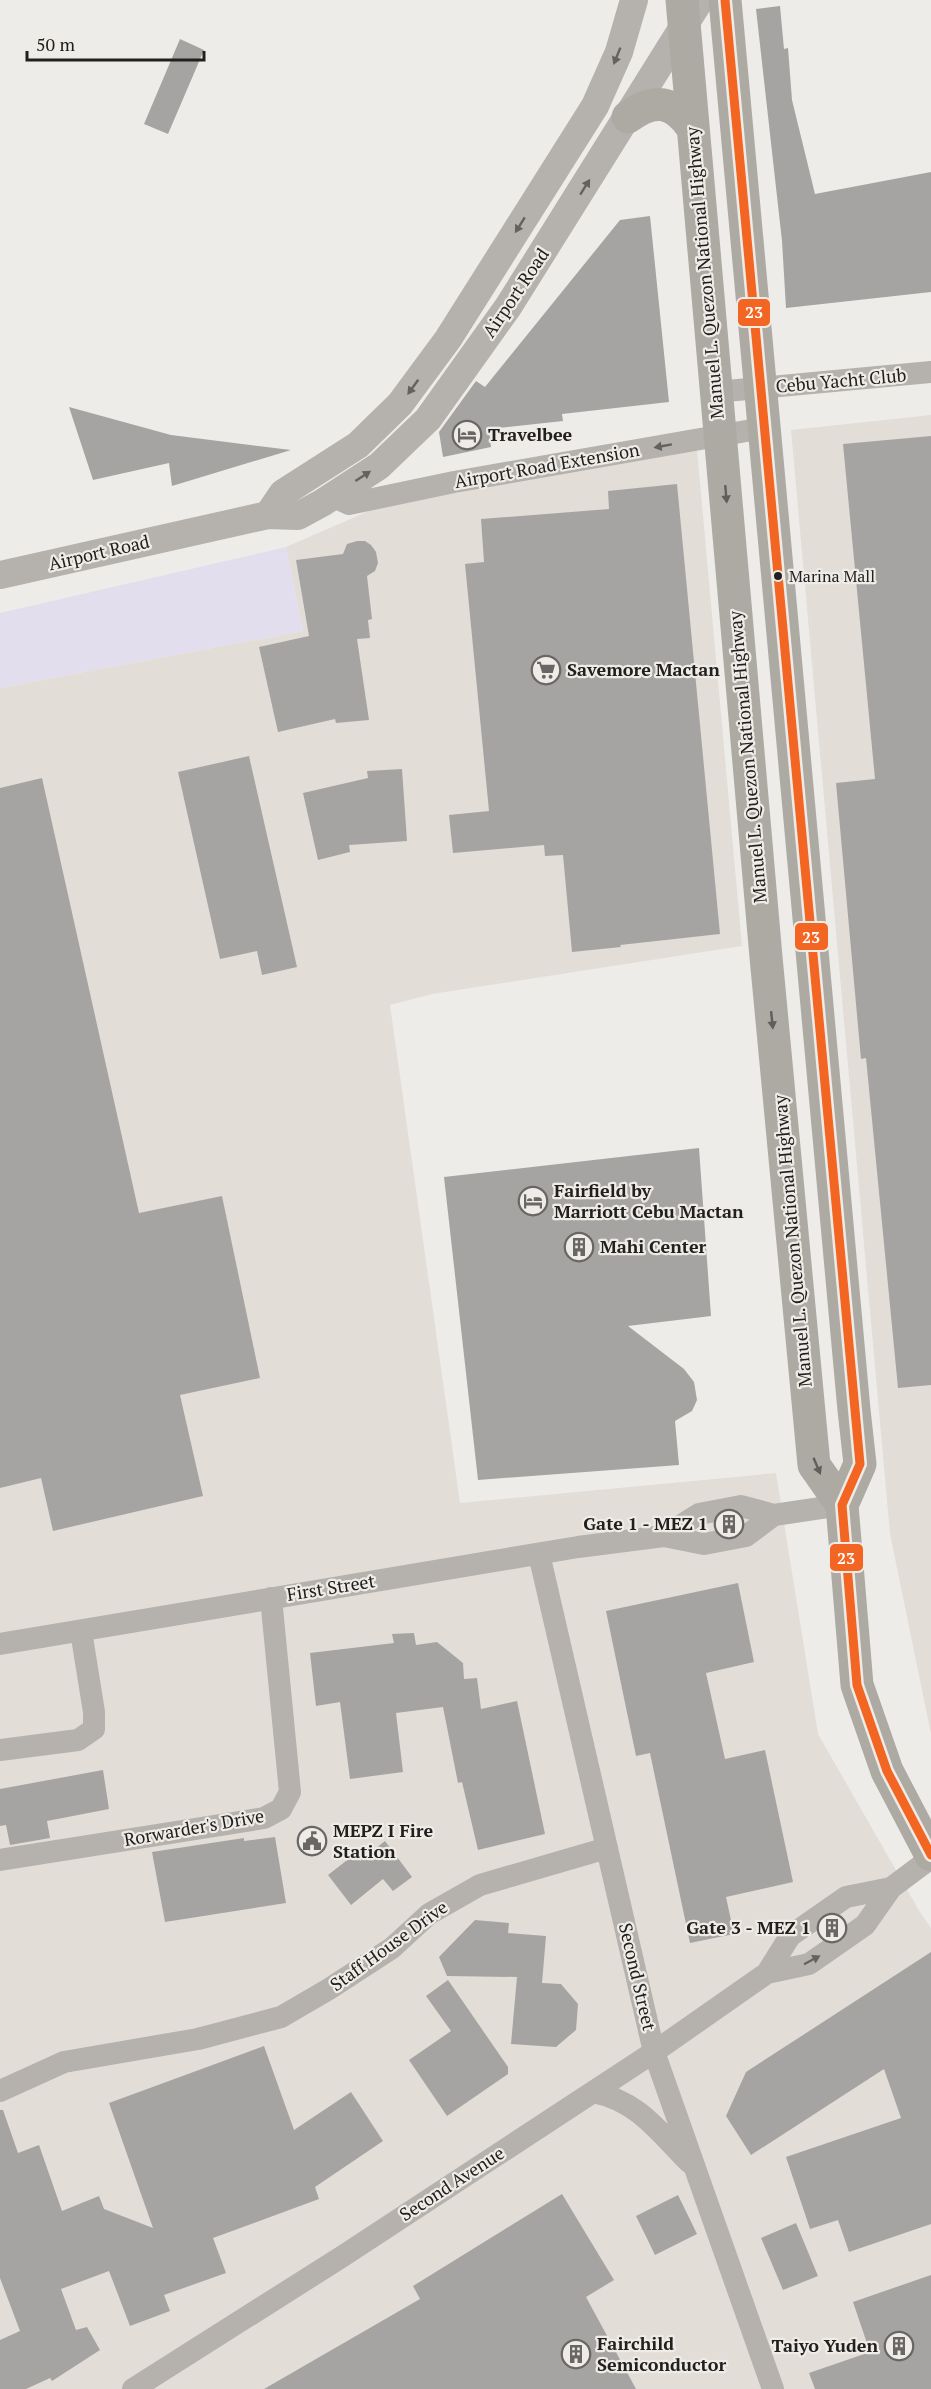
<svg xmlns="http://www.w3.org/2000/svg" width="931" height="2389" font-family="'PT Serif',serif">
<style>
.built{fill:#e2ddd6}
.green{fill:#e3deed}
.building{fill:#a6a4a2}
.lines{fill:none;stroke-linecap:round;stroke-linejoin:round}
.minor{stroke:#b5b1ad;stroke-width:22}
.tertiary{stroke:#b5b1ad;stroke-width:28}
.primary{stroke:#adaaa3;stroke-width:33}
.bus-1-casing{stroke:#efece8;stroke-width:14}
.bus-1{stroke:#f26522;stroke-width:9}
.oneway{fill:#64615e}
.oneway2{fill:#605e5a}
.bus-dot{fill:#21201e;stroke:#efece8;stroke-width:2}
.labels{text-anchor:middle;stroke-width:4.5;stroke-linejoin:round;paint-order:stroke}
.bus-label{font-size:16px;fill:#21201e;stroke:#efece8;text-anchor:start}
.street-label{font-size:18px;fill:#21201e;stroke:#efece8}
.poi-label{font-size:18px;font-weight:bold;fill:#21201e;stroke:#efece8;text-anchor:start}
.line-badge{stroke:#efece8;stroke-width:2}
.badge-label{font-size:16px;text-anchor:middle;font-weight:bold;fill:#fff}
</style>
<rect width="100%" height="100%" fill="#eeece9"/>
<path class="built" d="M 931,415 L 931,1734 L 890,1534 L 791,430 Z
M 697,449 L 742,946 L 432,994 L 390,1005 L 460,1503 L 776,1473 L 818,1734 L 920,1912 L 931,1928 L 931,2389 L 0,2389 L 0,688 L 303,631 L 286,547 L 371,510 L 451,491 Z"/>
<path class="green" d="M 286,547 L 303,631 L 0,688 L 0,613 Z"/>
<path class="building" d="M 780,6 L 784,49 L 788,48 L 792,100 L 815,194 L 931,172 L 931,292 L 786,308 L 782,241 L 756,9 Z
M 180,39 L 204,50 L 168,134 L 144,124 Z
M 650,216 L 669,402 L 562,414 L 563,421 L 489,429 L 491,447 L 443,457 L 439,432 L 476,381 L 485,387 L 620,220 Z
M 69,407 L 171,435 L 291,450 L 172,486 L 169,463 L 93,480 Z
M 931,436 L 931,1385 L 898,1388 L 866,1058 L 861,1059 L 836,783 L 875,779 L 843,444 Z
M 677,484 L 720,934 L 620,945 L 621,947 L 572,952 L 563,855 L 545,856 L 544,845 L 453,853 L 449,815 L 489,811 L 465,564 L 484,562 L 481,519 L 609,509 L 608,491 Z
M 357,541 L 365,541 L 371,545 L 376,552 L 378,563 L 375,571 L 367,576 L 372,619 L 368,620 L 370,638 L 357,639 L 369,720 L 336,723 L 335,719 L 278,732 L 259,647 L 309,636 L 296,560 L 343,554 L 347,544 Z
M 249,756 L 297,967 L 262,975 L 257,951 L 220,959 L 178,772 Z
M 402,769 L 407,841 L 349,845 L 350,852 L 318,860 L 303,793 L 368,778 L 367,771 Z
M 42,778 L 139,1213 L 222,1196 L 260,1378 L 180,1395 L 203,1496 L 53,1531 L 41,1478 L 0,1488 L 0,788 Z
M 699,1148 L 711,1316 L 628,1326 L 684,1369 L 694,1382 L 697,1400 L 692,1411 L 675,1421 L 679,1465 L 478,1480 L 444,1177 Z
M 738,1583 L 754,1662 L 706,1673 L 725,1759 L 765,1750 L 793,1882 L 726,1897 L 734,1934 L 690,1943 L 650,1753 L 636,1756 L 606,1611 Z
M 414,1633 L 416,1645 L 437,1642 L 463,1663 L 464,1679 L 477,1678 L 481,1709 L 517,1701 L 545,1834 L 478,1850 L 462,1782 L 458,1783 L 443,1707 L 396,1713 L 403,1772 L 350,1779 L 340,1702 L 316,1706 L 310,1653 L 394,1643 L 392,1634 Z
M 103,1770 L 109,1809 L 47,1821 L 50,1838 L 10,1845 L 6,1825 L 0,1826 L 0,1789 Z
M 275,1837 L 286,1903 L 165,1922 L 152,1852 L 244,1838 L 244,1841 Z
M 385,1841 L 412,1877 L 393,1891 L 383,1879 L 351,1905 L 328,1875 L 355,1854 L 360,1861 Z
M 475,1920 L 509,1923 L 508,1933 L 546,1936 L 542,1983 L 561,1984 L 578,2004 L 576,2030 L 556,2047 L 511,2044 L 517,1977 L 447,1976 L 439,1957 Z
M 931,1952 L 931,2224 L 849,2252 L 838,2220 L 810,2229 L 786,2157 L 901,2118 L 884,2069 L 751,2155 L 726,2116 L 746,2072 Z
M 448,1980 L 508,2067 L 508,2074 L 447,2116 L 409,2060 L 451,2031 L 426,1996 Z
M 264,2046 L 294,2130 L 351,2092 L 383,2141 L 315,2187 L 319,2199 L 213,2238 L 226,2273 L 164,2295 L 170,2311 L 130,2326 L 109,2271 L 61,2289 L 76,2330 L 87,2327 L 100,2350 L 52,2381 L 50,2378 L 26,2389 L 0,2389 L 0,2340 L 20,2331 L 0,2278 L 0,2110 L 3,2110 L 18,2153 L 39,2145 L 62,2211 L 99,2196 L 104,2209 L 153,2228 L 109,2103 Z
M 562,2194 L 614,2280 L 586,2297 L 636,2389 L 264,2389 L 420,2299 L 413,2286 Z
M 678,2195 L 697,2234 L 655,2255 L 636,2216 Z
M 796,2223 L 818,2276 L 783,2290 L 761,2238 Z
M 931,2275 L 931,2389 L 815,2389 L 809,2373 L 870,2352 L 853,2302 Z"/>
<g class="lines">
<path class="minor" d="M 716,392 L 931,372
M 332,496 L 349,504 L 454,482 L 763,428
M 664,1536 L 699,1514 L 741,1506 L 774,1515 L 841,1505
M 539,1554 L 654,2052 L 773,2389
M 0,1644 L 578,1547 L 664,1536 L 704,1544 L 746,1536 L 774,1515
M 0,1750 L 78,1740 L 94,1729 L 94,1712 L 81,1631
M 0,1860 L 264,1818 L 281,1809 L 290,1792 L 271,1598
M 767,1973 L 809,1964 L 865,1925 L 891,1888 L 931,1858
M 0,2091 L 64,2062 L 198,2039 L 281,2017 L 329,1989 L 392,1948 L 429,1914 L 480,1885 L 607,1848
M 593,2092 C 638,2101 658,2131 689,2162
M 133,2389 L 343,2256 L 654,2052 L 767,1973 L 790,1936 L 846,1897 L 891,1888"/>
<path class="tertiary" d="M 268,515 L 283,493 L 358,445 L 400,404 L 448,339 L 595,106 L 619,52 L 634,0
M 0,575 L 268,515 L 298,516 L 322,503 L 379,466 L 428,419 L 508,307 L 700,0"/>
<path class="primary" d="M 682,0 L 766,957 L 814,1465 L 842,1505
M 725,0 L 854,1410 L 860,1464 L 842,1505 L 857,1685 L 887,1771 L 931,1855
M 628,117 C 654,98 673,100 692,127"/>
<g class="bus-1-casing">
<path id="bus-1" d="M 725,0 L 860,1464 L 842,1505 L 857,1685 L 887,1771 L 931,1855"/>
</g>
<use href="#bus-1" class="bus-1"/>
</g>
<defs><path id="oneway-solid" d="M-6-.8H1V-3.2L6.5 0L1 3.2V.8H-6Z" transform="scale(1.5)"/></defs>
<g class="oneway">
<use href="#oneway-solid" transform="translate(617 56) rotate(112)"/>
<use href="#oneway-solid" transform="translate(585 187) rotate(-58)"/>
<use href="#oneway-solid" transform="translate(520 225) rotate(122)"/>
<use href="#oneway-solid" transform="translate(413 387) rotate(126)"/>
<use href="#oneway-solid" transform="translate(663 446) rotate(170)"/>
<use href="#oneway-solid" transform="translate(363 476) rotate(-33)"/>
<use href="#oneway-solid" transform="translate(812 1960) rotate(-28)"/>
</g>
<g class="oneway2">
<use href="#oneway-solid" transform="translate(726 494) rotate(85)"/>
<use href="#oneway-solid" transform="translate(772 1020) rotate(84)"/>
<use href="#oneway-solid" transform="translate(817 1466) rotate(67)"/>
</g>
<defs>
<g id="hotel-ring" transform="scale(1.5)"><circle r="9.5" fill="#efece8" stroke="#696765" stroke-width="1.5"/><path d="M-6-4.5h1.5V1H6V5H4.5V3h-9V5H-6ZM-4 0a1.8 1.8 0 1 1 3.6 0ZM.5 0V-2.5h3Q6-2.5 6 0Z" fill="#696765"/></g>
<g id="supermarket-ring" transform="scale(1.5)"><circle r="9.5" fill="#efece8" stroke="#696765" stroke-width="1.5"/><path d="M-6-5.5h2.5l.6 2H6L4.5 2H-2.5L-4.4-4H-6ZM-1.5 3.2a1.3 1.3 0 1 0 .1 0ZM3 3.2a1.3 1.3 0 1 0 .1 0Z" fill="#696765"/></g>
<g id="building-ring" transform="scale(1.5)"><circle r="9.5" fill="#efece8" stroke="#696765" stroke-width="1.5"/><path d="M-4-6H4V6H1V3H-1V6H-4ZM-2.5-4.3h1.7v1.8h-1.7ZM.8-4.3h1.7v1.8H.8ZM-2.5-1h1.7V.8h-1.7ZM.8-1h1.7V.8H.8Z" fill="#696765"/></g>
<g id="civic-ring" transform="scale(1.5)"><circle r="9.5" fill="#efece8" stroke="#696765" stroke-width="1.5"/><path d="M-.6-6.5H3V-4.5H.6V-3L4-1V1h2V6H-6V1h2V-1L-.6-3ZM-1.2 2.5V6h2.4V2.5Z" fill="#696765"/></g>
</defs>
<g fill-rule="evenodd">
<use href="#hotel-ring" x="467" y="435"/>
<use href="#supermarket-ring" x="546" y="670"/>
<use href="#hotel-ring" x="533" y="1201"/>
<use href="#building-ring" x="579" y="1247"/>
<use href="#building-ring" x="729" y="1524"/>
<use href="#civic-ring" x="312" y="1841"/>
<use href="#building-ring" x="832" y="1928"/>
<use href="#building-ring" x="899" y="2346"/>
<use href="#building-ring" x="576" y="2354"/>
</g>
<circle class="bus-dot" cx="778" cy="576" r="5"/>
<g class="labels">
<g class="bus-label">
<text x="789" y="582">Marina Mall</text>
</g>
<g class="street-label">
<text transform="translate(705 273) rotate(-95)" y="6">Manuel L. Quezon National Highway</text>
<text transform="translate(516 293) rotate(-56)" y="6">Airport Road</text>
<text transform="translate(841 381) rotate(-5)" y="6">Cebu Yacht Club</text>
<text transform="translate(547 466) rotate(-10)" y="6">Airport Road Extension</text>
<text transform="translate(99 553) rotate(-13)" y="6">Airport Road</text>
<text transform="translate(748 757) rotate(-95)" y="6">Manuel L. Quezon National Highway</text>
<text transform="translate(793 1241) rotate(-95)" y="6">Manuel L. Quezon National Highway</text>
<text transform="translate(331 1588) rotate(-9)" y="6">First Street</text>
<text transform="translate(194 1828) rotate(-10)" y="6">Rorwarder's Drive</text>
<text transform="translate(389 1946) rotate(-36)" y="6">Staff House Drive</text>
<text transform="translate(637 1977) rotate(77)" y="6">Second Street</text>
<text transform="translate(452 2184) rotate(-33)" y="6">Second Avenue</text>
</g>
<g class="poi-label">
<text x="488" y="441">Travelbee</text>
<text x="567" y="676">Savemore Mactan</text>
<text x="554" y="1197">Fairfield by<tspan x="554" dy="21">Marriott Cebu Mactan</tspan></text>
<text x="600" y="1253">Mahi Center</text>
<text x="708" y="1530" text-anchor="end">Gate 1 - MEZ 1</text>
<text x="333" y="1837">MEPZ I Fire<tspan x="333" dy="21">Station</tspan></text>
<text x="811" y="1934" text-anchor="end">Gate 3 - MEZ 1</text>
<text x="597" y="2350">Fairchild<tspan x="597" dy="21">Semiconductor</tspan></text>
<text x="878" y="2352" text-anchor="end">Taiyo Yuden</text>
</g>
</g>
<g class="line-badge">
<rect x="737" y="298" width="34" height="29" rx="6" fill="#f26522"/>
<rect x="794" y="922" width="35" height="29" rx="6" fill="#f26522"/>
<rect x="829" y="1543" width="35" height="29" rx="6" fill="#f26522"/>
</g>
<g class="badge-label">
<text x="754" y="318">23</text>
<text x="811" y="943">23</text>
<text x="846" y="1564">23</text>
</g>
<path d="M27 51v9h177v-9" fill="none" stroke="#21201e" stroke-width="3"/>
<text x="36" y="51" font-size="18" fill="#21201e" stroke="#efece8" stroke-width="4.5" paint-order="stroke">50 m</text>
</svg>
